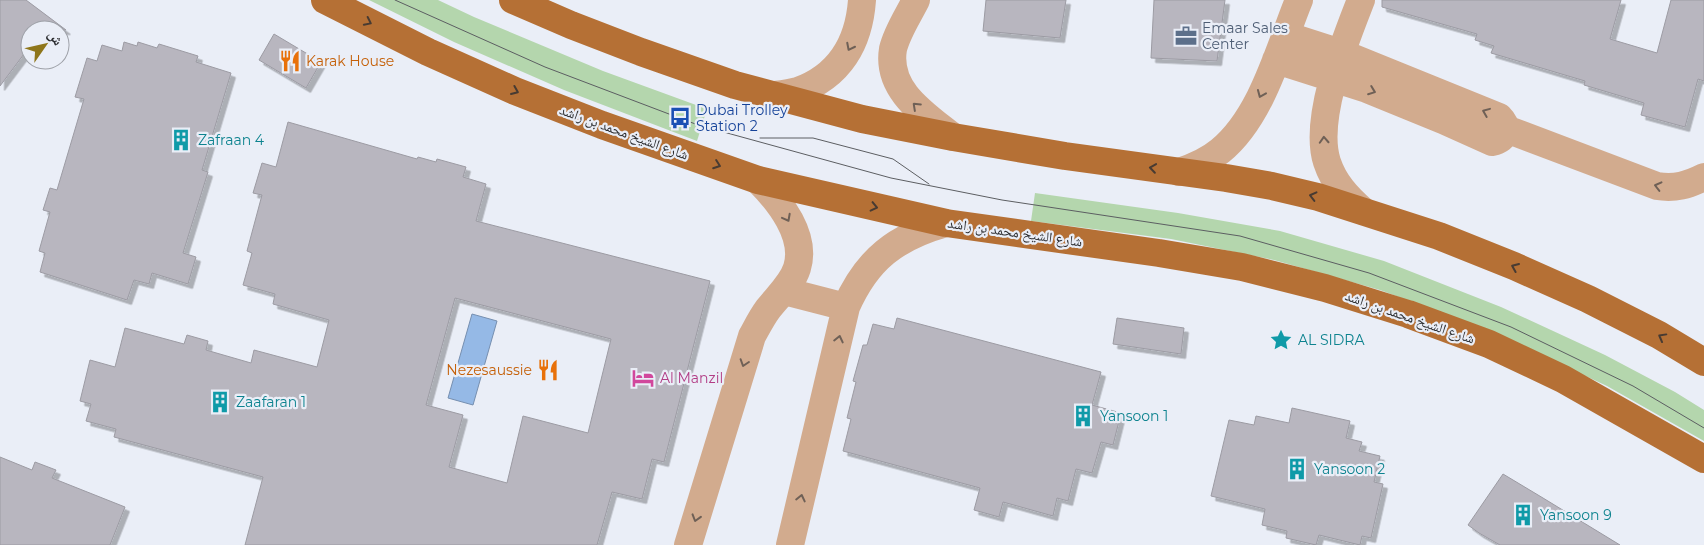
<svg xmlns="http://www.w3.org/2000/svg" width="1704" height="545" font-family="Montserrat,'Noto Naskh Arabic',sans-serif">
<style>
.green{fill:#b4d6ad}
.water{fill:#95b9e6;stroke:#768fb0}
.building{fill:#b8b6bf;stroke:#9c9ba3;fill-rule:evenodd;filter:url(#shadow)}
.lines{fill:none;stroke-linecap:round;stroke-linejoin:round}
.minor{stroke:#d2ab8e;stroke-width:28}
.major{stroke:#b57035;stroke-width:28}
.tram{stroke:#5c5e62;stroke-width:1}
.oneway{stroke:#483b32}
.oneway2{stroke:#6f6056}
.labels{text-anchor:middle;stroke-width:4.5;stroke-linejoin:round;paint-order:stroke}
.service-label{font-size:14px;fill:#4e5e75;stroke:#eaeef7;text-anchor:start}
.food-label{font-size:14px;fill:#c56008;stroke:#eaeef7;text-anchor:start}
.transit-label{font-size:14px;fill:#164399;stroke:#eaeef7;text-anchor:start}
.street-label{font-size:14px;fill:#2d2e31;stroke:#eaeef7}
.culture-label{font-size:14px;fill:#0d838f;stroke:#eaeef7;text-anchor:start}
.hotel-label{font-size:14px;fill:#b23c85;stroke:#eaeef7;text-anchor:start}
</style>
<defs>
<filter id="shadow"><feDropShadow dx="4.5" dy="4.5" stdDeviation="0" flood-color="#0004"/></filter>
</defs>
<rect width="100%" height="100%" fill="#eaeef7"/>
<path class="green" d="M 369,0 L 438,0 L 474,17 L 603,71 L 707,109 L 697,141 L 564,90 L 454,42 Z
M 1035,193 L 1178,213 L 1280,231 L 1384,261 L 1501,307 L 1605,355 L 1675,392 L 1704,410 L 1704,441 L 1607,386 L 1485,329 L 1380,290 L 1274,260 L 1171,239 L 1031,221 Z"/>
<path class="water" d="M 472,314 L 497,321 L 473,405 L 448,398 Z"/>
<path class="building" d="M 0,0 L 26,0 L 66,30 L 30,30 L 30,46 L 0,86 Z
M 986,0 L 1066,0 L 1060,38 L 983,31 Z
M 1154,0 L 1225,0 L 1217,61 L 1151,58 Z
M 1382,0 L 1621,0 L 1610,39 L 1657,53 L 1671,0 L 1704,0 L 1704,81 L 1698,79 L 1685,127 L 1641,115 L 1644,103 L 1584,85 L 1585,81 L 1491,53 L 1494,46 L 1475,40 L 1477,34 L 1382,7 Z
M 274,34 L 321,62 L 306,88 L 259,60 Z
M 124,42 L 137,46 L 138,42 L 157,48 L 159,44 L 198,56 L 196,62 L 231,73 L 202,170 L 208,172 L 183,253 L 196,257 L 188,284 L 152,273 L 149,284 L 134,280 L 127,300 L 40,272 L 45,253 L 39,251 L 50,212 L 43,210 L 50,188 L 57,190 L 84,99 L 75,97 L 87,58 L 97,61 L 102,45 L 122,51 Z
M 288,122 L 417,159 L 418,157 L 436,162 L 437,159 L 466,167 L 463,177 L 486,184 L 476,221 L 710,281 L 664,462 L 652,459 L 642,499 L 612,492 L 597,545 L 245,545 L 263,477 L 114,437 L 116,429 L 86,421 L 91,404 L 80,401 L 90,360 L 115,367 L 125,328 L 184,344 L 187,335 L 208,341 L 206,350 L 251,363 L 254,350 L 317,367 L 329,320 L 273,304 L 275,294 L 243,285 L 252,253 L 247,251 L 262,195 L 253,193 L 262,163 L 276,167 ZM 455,298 L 611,339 L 588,433 L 523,416 L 507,483 L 449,467 L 463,415 L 426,405 Z
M 897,318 L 1101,372 L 1092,405 L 1121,413 L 1113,445 L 1101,442 L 1092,473 L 1076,469 L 1068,501 L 1057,498 L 1053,516 L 1003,502 L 999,517 L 974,510 L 980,488 L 843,451 L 851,419 L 847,418 L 856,382 L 853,381 L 863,345 L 867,345 L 873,324 L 894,329 Z
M 1117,318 L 1184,328 L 1181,354 L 1113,344 Z
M 1292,408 L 1350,421 L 1346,438 L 1362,442 L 1359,451 L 1380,456 L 1374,482 L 1383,484 L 1371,538 L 1362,536 L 1360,545 L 1319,535 L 1316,545 L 1286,538 L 1287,531 L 1262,525 L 1265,509 L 1211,496 L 1229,420 L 1254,425 L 1256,416 L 1289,423 Z
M 0,457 L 32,470 L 35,462 L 56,470 L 52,478 L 125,507 L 110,545 L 0,545 Z
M 1503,474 L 1543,498 L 1620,545 L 1500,545 L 1479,533 L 1468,525 Z"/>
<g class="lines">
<path class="minor" d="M 916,0 C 908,16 897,32 893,49 C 886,91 926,115 953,137
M 1361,0 C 1345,41 1313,119 1327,162 C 1334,183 1347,197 1363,211
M 1276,60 L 1367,89 L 1443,120 L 1492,142 C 1507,139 1509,127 1499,117 L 1341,53 L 1285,35
M 775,95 C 783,94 791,93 798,91 C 840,76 859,43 862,0
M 1506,129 L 1657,186 C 1675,189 1688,185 1704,177
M 1179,172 C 1194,167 1208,161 1220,151 C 1262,117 1279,49 1299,0
M 784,291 L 846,307
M 688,545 L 752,336 C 757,327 762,317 768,309 C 778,296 792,284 797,268 C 807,236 779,201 758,180
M 790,545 L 846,307 C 867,259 896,237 946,223"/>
<path class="major" d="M 325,0 L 428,52 L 515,91 L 602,125 L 758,180 L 946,223 L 1159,253 L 1242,267 L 1325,288 L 1408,314 L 1489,344 L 1563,379 L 1704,459
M 513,0 L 571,25 L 641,52 L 735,85 L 862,119 L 953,137 L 1065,156 L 1226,178 L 1272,186 L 1318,197 L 1439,236 L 1514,266 L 1588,299 L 1659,335 L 1704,362"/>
<path class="tram" d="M 395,0 L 545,67 L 698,125 L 891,178 L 1002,200 L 1240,236 L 1369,273 L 1511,327 L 1633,386 L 1704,428
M 760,138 L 813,138 L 893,159 L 929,184"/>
</g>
<defs><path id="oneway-chevron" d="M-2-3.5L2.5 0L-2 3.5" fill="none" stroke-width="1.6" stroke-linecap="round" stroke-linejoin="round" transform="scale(1.25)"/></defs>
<g class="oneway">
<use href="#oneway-chevron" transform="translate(368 22) rotate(26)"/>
<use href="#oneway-chevron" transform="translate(515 91) rotate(23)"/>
<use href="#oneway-chevron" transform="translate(717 165) rotate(20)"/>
<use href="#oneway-chevron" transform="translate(1153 168) rotate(-172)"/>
<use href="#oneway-chevron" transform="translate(1313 196) rotate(-166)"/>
<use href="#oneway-chevron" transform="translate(874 207) rotate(13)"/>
<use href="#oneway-chevron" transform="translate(1515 267) rotate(-157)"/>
<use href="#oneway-chevron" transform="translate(1662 337) rotate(-151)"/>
</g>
<g class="oneway2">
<use href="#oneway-chevron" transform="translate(850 47) rotate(117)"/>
<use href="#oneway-chevron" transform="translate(1372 91) rotate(21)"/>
<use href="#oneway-chevron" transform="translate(1261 94) rotate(113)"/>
<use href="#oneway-chevron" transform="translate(916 106) rotate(-137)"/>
<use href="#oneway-chevron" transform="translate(1486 112) rotate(-158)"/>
<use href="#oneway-chevron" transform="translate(1324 140) rotate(-93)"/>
<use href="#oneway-chevron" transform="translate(1658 186) rotate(-166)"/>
<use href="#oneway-chevron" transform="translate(787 218) rotate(62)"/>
<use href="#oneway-chevron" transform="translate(839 339) rotate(-77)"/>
<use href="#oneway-chevron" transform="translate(744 363) rotate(108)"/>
<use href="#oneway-chevron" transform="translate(801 498) rotate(-77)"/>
<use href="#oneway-chevron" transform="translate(696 518) rotate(107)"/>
</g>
<defs>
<g id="office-bare" transform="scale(1.725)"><path d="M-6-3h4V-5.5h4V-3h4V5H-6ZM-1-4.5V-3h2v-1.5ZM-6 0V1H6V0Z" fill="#5c6f8a" stroke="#eaeef7" stroke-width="2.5" paint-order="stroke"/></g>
<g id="restaurant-bare" transform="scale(1.725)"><path d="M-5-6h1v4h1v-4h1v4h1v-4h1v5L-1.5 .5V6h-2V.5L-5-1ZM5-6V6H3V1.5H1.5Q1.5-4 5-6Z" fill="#e8710a" stroke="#eaeef7" stroke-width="2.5" paint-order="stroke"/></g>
<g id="bus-bare" transform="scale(1.725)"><path d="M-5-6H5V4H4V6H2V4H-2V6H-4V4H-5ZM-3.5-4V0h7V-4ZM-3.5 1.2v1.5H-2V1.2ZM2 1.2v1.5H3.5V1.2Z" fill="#1a4fb4" stroke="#eaeef7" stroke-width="2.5" paint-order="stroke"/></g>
<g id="building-bare" transform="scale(1.725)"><path d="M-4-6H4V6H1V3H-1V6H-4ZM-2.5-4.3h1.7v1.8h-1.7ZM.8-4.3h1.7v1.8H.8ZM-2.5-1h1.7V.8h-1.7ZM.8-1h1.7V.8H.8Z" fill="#0f9aa8" stroke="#eaeef7" stroke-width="2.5" paint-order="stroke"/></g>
<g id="sight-bare" transform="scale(1.725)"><path d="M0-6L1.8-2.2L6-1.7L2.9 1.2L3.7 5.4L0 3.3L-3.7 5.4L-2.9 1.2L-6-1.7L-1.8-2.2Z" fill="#0f9aa8" stroke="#eaeef7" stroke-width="2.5" paint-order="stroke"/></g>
<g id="hotel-bare" transform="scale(1.725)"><path d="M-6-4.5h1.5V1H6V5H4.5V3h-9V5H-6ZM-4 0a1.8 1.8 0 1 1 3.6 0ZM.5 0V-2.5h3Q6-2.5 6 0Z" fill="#d1479c" stroke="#eaeef7" stroke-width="2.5" paint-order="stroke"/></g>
</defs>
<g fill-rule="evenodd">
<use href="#office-bare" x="1186" y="36"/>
<use href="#restaurant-bare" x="290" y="61"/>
<use href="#bus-bare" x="680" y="118"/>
<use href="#building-bare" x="181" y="140"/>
<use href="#sight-bare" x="1281" y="340"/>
<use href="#restaurant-bare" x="548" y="370"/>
<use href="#hotel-bare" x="643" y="378"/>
<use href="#building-bare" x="220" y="402"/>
<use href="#building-bare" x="1083" y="416"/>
<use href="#building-bare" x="1297" y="469"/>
<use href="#building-bare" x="1523" y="515"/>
</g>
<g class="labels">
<g class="service-label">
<text x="1202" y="33">Emaar Sales<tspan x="1202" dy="16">Center</tspan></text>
</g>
<g class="food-label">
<text x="306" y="66">Karak House</text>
<text x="532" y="375" text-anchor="end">Nezesaussie</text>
</g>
<g class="transit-label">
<text x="696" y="115">Dubai Trolley<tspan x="696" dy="16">Station 2</tspan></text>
</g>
<g class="street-label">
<text transform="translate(624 132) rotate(20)" y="5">شارع الشيخ محمد بن راشد</text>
<text transform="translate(1015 232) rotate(8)" y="5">شارع الشيخ محمد بن راشد</text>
<text transform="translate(1410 317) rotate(19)" y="5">شارع الشيخ محمد بن راشد</text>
</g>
<g class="culture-label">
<text x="198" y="145">Zafraan 4</text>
<text x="1298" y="345">AL SIDRA</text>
<text x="236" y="407">Zaafaran 1</text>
<text x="1100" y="421">Yansoon 1</text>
<text x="1314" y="474">Yansoon 2</text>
<text x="1540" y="520">Yansoon 9</text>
</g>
<g class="hotel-label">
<text x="660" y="383">Al Manzil</text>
</g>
</g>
<g transform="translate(45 45) rotate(56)"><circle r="24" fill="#eaeef7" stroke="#9ea1a8"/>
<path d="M0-4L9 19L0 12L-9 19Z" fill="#8e761b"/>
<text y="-8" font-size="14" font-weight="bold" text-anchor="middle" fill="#2d2e31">ش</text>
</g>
</svg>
